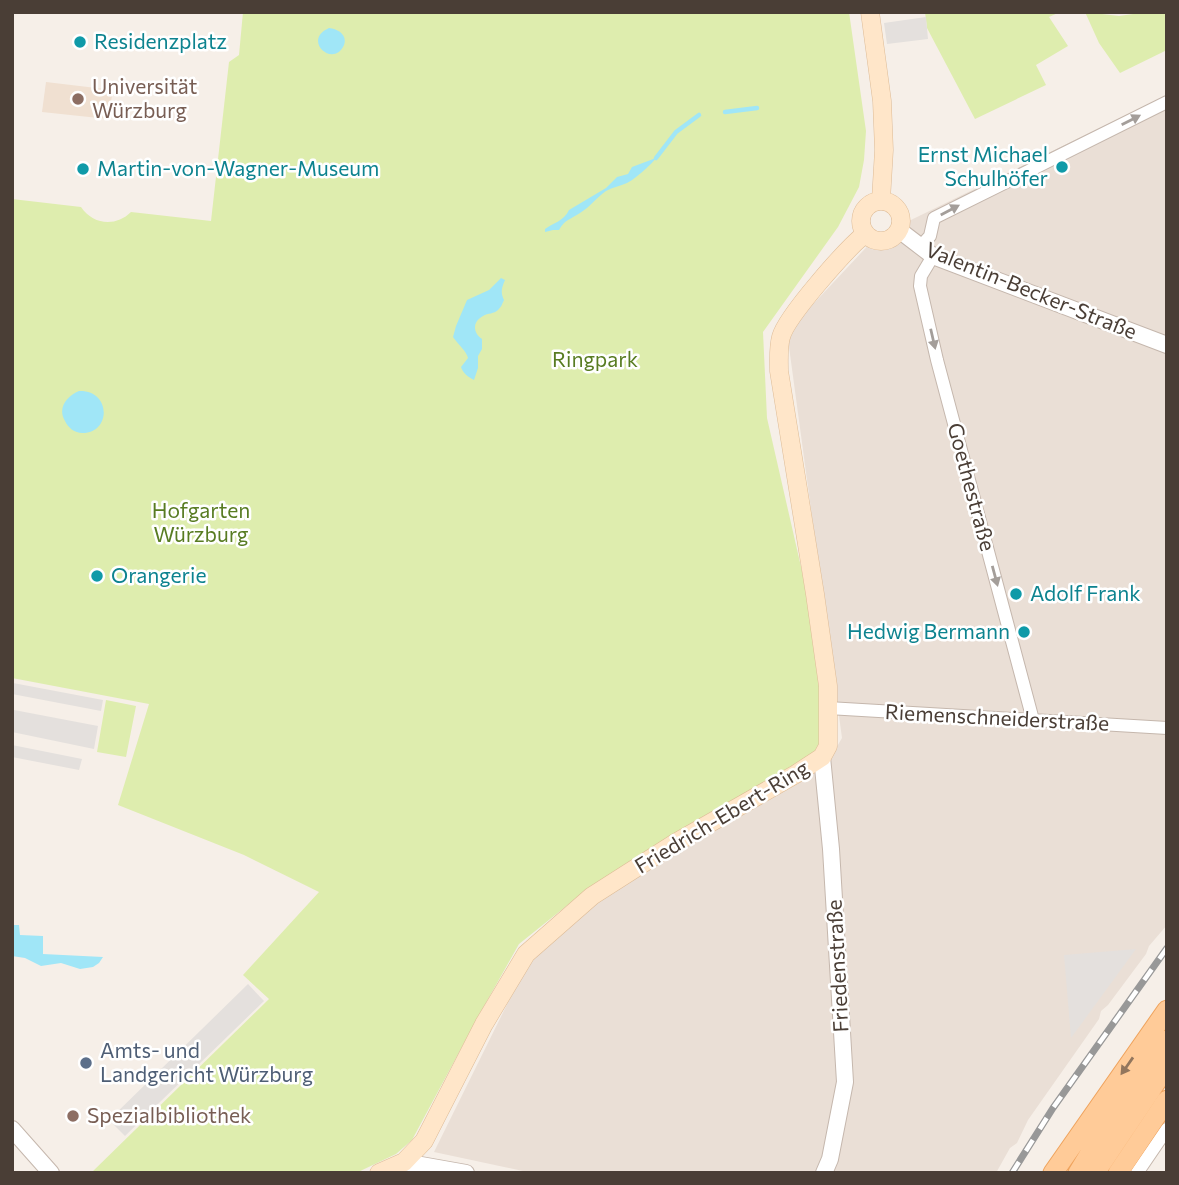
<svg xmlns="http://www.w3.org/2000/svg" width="1179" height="1185" font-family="Commissioner,sans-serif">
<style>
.residential{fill:#eadfd6}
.education{fill:#f0e0d1}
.green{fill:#deedae}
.parking{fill:#e4e0dd}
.water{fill:#a0e6f7}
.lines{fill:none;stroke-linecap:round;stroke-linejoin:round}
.stream{stroke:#a0e6f7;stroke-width:4.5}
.minor-casing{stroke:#c5b7ad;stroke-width:14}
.tertiary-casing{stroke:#c5b7ad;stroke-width:18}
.secondary-casing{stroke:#ddbb96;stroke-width:19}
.primary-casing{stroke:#efa35d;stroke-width:21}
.minor{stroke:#fff;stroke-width:12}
.tertiary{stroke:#fff;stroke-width:16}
.secondary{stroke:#ffe6c9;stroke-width:18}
.primary{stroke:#ffcb98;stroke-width:19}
.rail-casing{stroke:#989898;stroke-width:7}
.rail{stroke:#fff;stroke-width:4.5;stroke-dasharray:13;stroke-linecap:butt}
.oneway{fill:#a49e9a}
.oneway2{fill:#92765d}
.culture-dot{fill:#0f9aa8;stroke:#fff;stroke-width:2.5}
.education-dot{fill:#8d6e63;stroke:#fff;stroke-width:2.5}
.service-dot{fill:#5c6f8a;stroke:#fff;stroke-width:2.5}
.labels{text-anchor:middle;stroke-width:5;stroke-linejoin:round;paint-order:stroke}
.culture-label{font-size:21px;fill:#0d838f;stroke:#fff;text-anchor:start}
.education-label{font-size:21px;fill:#785e54;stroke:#fff;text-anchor:start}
.street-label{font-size:21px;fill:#4a3e36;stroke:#fff}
.park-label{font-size:21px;fill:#587c22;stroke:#fff}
.service-label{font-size:21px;fill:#4e5e75;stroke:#fff;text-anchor:start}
</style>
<rect width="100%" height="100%" fill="#f6efe8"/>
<path class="residential" d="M 1167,95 L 1167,925 L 1149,946 L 1146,954 L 1108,1005 L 1101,1011 L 1099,1019 L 1028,1120 L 1017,1143 L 1010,1148 L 996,1173 L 532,1173 L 434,1152 L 530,958 L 595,901 L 832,755 L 842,738 L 787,332 L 876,237 Z"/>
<path class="education" d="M 46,82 L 113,90 L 108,119 L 42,112 Z"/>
<path class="green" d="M 243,12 L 849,12 L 866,131 L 864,160 L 859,187 L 838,227 L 763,332 L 767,418 L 823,663 L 827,745 L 673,842 L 590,887 L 519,944 L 479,1015 L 412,1140 L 396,1154 L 356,1173 L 91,1173 L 269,999 L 243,975 L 319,892 L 244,855 L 118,805 L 149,704 L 12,678 L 12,199 L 81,207 C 93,225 116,227 131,212 L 211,221 L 229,62 L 239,55 Z
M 925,12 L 1060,12 L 1049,17 L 1068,46 L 1036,65 L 1046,85 L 975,119 L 927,28 Z
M 1085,12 L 1119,16 L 1133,14 L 1134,12 L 1167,12 L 1167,50 L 1120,73 L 1099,43 Z
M 106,700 L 136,706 L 126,757 L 97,752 Z"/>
<path class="parking" d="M 926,17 L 928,39 L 887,44 L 884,23 Z
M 13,683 L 103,700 L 101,711 L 12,694 Z
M 14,710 L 98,726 L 94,749 L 12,732 L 12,715 Z
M 12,745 L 82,759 L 79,770 L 12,757 Z
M 1136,949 L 1071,1038 L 1064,955 Z
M 248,984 L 264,1001 L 125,1136 L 109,1120 Z"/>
<path class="water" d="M 329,28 C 339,29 349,36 343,47 C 332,67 302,40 329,28 Z
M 656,158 C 651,165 634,180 627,183 C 620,186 613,187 606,191 C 597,197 590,207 580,213 C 571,219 564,220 559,230 L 553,230 L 545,232 L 545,229 C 553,223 564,221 569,210 L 606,188 L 617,177 L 628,174 L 632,167 Z
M 501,278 L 505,280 C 502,287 500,292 504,300 C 502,304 502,306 498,310 C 494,314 488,313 483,316 C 472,322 473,333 482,339 L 482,349 L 478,356 L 478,368 L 474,380 C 468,377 463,373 461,367 L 468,358 C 467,352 458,344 453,337 L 456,326 L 467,300 L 489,290 Z
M 79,391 C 112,390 111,434 82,433 C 75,433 68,428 65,421 C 57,408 67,396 79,391 Z
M 12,925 L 19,925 L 20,935 L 43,936 L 43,954 L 103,957 L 99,963 L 93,967 L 80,969 L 61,963 L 41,966 L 25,958 L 12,956 Z"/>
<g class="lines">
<path class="stream" d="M 725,112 L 757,108
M 656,158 L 676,132 L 699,115"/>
<g class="minor-casing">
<path id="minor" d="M 920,247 L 930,236 L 934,218 L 1167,102
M 933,256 L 921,276 L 920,286 L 937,360 L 1033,720
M 828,708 L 1167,728
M 1137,1173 L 1167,1129"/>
</g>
<g class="tertiary-casing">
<path id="tertiary" d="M 899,230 L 933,256 L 1167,345
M 822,757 L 831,849 L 845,1082 L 830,1159 L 824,1173
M 12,1129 L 51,1173
M 404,1162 L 466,1173"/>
</g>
<g class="secondary-casing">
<path id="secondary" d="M 870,12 L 882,101 L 884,150 L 881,200
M861 221a20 20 0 1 1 40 0a20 20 0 1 1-40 0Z
M 379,1173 L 404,1162 L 424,1141 L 484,1024 L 526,954 L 592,896 L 675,843 L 796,774 L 822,757 L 828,746 L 828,686 L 815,594 L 779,371 C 779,360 778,348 781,337 C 786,317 847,248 865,234"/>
</g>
<g class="primary-casing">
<path id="primary" d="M 1053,1173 L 1167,1010
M 1078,1173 L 1098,1140 L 1167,1040
M 1095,1173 L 1167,1066
M 1118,1173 L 1167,1100"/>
</g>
<use href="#minor" class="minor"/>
<use href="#tertiary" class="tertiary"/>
<use href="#secondary" class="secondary"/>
<use href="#primary" class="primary"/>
<g class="rail-casing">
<path id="rail" d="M 1012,1173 L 1053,1108 L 1167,948"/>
</g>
<use href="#rail" class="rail"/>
</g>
<defs><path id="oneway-solid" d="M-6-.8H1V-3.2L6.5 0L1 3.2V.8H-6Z" transform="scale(1.75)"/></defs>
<g class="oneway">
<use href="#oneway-solid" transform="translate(1131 120) rotate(-27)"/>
<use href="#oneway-solid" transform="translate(950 210) rotate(-28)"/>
<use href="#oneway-solid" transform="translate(933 339) rotate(77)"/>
<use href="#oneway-solid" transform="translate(995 576) rotate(75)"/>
</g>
<use class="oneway2" href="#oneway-solid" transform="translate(1127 1066) rotate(125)"/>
<g class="culture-dot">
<circle cx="80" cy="42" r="7"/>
<circle cx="1062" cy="167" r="7"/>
<circle cx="83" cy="169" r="7"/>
<circle cx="97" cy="576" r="7"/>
<circle cx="1016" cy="594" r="7"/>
<circle cx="1024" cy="632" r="7"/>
</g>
<g class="education-dot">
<circle cx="78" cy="99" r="7"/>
<circle cx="73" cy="1116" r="7"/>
</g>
<circle class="service-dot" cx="86" cy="1063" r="7"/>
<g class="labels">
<g class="culture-label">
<text x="94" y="49">Residenzplatz</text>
<text x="1048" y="162" text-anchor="end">Ernst Michael<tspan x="1048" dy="24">Schulhöfer</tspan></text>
<text x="97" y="176">Martin-von-Wagner-Museum</text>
<text x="111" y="583">Orangerie</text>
<text x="1030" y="601">Adolf Frank</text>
<text x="1010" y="639" text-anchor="end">Hedwig Bermann</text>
</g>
<g class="education-label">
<text x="92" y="94">Universität<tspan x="92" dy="24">Würzburg</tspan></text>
<text x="87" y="1123">Spezialbibliothek</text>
</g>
<g class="street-label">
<text transform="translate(1031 291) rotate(22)" y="7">Valentin-Becker-Straße</text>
<text transform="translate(971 487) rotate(75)" y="7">Goethestraße</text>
<text transform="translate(997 718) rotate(3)" y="7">Riemenschneiderstraße</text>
<text transform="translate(722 817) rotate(-31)" y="7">Friedrich-Ebert-Ring</text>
<text transform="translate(838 966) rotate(-93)" y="7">Friedenstraße</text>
</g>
<g class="park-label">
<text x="595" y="367">Ringpark</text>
<text x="201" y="518">Hofgarten<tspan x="201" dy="24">Würzburg</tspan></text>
</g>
<g class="service-label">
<text x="100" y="1058">Amts- und<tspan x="100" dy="24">Landgericht Würzburg</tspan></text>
</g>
</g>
<rect width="1179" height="1185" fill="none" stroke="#4a3e36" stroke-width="28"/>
</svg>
